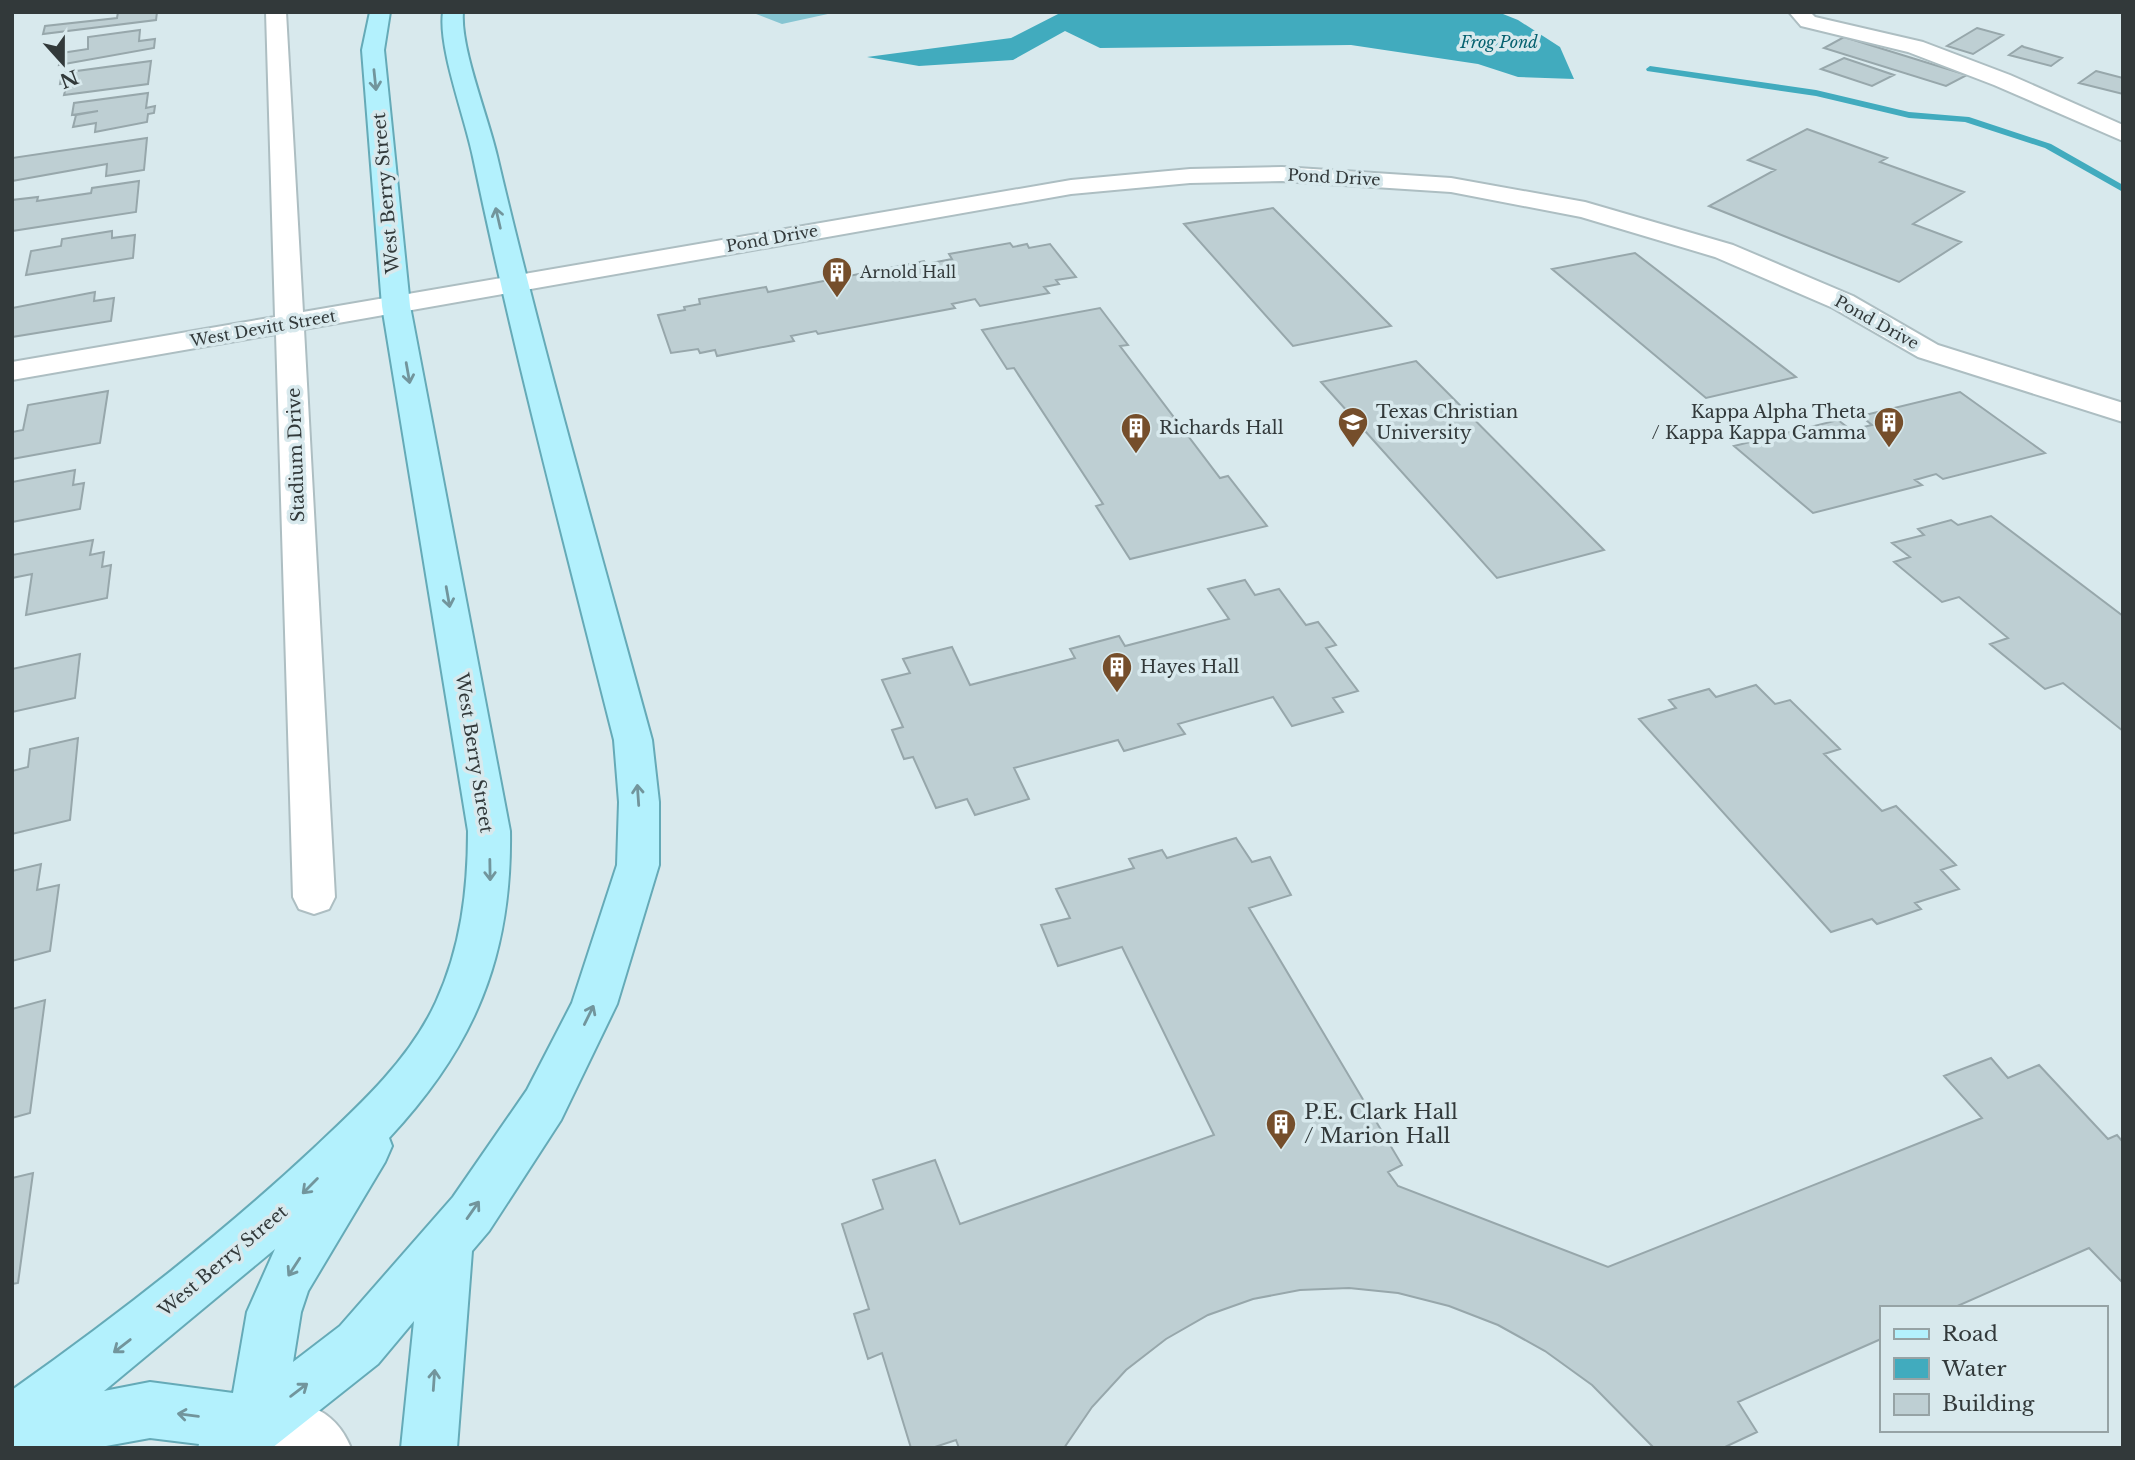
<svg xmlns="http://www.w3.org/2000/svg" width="2135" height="1460" font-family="'Libre Baskerville',serif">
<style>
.green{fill:#86c5d2}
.water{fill:#41abbe}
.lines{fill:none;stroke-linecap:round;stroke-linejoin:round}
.stream{fill:#41abbe;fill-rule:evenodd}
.building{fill:#becfd3;stroke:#97a7ab;stroke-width:2}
.minor-casing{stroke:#adbec2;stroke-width:4}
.major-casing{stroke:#65aab7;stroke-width:4}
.minor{fill:#fff;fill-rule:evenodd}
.major{fill:#b3f1fd;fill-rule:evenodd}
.oneway{stroke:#72959c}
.labels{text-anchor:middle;stroke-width:7;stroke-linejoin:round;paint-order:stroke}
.far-water-label{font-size:16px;font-style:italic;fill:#06616f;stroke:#d8e9ed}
.far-street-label{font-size:16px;fill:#32393a;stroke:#d8e9ed}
.far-poi-label{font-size:16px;fill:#32393a;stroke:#d8e9ed;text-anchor:start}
.street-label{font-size:18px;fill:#32393a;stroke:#d8e9ed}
.poi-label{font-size:18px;fill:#32393a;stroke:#d8e9ed;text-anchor:start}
.near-poi-label{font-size:21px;fill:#32393a;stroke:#d8e9ed;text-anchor:start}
</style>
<rect width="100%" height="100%" fill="#d8e9ed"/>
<path class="green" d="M 751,12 L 837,12 L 782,24 Z"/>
<path class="water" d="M 1062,12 L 1498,12 L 1518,20 L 1560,47 L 1574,79 L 1518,77 L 1478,64 L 1351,45 L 1100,48 L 1065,31 L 1013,60 L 919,66 L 867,57 L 1011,38 Z"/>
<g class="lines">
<path class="stream" d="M 1650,66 L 1816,90 L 1909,112 L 1969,117 L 2051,144 L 2123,185 L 2123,192 L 2045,148 L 1965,122 L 1909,118 L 1816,96 L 1647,71 L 1646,69 Z"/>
</g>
<path class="building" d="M 118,12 L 157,12 L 156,20 L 43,34 L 45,26 L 117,18 Z
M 1977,28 L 2003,35 L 1973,54 L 1947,46 Z
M 140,30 L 139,41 L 155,39 L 154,48 L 59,65 L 62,53 L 88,49 L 88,37 Z
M 1844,37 L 1967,75 L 1946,86 L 1824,48 Z
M 2022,46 L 2024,47 L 2062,58 L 2051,66 L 2009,55 Z
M 1844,58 L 1894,75 L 1872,86 L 1821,69 Z
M 151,61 L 148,84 L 64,95 L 67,83 L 60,84 L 62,73 Z
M 2096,71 L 2123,78 L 2123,94 L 2079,83 Z
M 148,93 L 146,108 L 155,106 L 154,113 L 148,114 L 147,122 L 95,132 L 96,123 L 73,127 L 76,115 L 98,111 L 72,115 L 74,103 Z
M 1807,129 L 1887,158 L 1880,162 L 1964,192 L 1913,224 L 1961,242 L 1899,282 L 1709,206 L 1775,170 L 1748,160 Z
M 147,138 L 144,170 L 106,176 L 107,164 L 12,181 L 12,158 Z
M 139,181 L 136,212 L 12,231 L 12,200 L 38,197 L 37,201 L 91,193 L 92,188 Z
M 1273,208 L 1391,326 L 1293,346 L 1184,224 Z
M 112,231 L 112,238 L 135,235 L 133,258 L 26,275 L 31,251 L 61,246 L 62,239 Z
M 1010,243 L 1013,247 L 1027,244 L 1029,248 L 1050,244 L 1076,277 L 1056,280 L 1059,284 L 1044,287 L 1049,293 L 980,306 L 975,299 L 952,304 L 955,308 L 818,334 L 816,331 L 791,336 L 794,341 L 717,356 L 715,350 L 700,353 L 698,349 L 671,353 L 658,315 L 685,310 L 684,307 L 700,304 L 699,299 L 766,287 L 768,292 L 924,261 L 926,264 L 952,259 L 949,254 Z
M 1635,253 L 1796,377 L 1706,398 L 1552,269 Z
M 95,292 L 94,301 L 114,298 L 111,321 L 12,337 L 12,308 Z
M 1100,308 L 1128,345 L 1120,346 L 1220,478 L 1228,476 L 1267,526 L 1130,559 L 1096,506 L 1103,504 L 1014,368 L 1007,369 L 982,330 Z
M 1416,361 L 1604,550 L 1497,578 L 1321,382 Z
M 108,391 L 100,443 L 12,459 L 12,432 L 23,430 L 28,405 Z
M 1960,392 L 2045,453 L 1943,479 L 1936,474 L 1915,480 L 1922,485 L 1813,513 L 1734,446 L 1838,420 L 1851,430 L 1872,425 L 1861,416 Z
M 75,470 L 73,485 L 84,483 L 80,509 L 12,522 L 12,482 Z
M 1991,516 L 2123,616 L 2123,731 L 2063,683 L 2045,689 L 1990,644 L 2008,638 L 1959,597 L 1942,602 L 1894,562 L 1910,557 L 1892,543 L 1924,535 L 1918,529 L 1951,520 L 1958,525 Z
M 93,540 L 90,555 L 104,552 L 102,567 L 111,565 L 107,598 L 26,615 L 32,574 L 12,578 L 12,555 Z
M 1245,580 L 1255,595 L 1279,589 L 1306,625 L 1318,622 L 1336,645 L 1326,648 L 1358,691 L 1333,698 L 1343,712 L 1292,726 L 1273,697 L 1178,724 L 1185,734 L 1124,751 L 1118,740 L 1014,768 L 1029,799 L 975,815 L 967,799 L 936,808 L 913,757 L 904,759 L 892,730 L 903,727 L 882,680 L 910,673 L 903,659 L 952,647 L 970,685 L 1075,658 L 1070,649 L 1119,636 L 1125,646 L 1229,619 L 1208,589 Z
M 80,654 L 75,698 L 12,712 L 12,669 Z
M 1756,685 L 1775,704 L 1790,700 L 1840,749 L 1824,754 L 1882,811 L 1896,806 L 1956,865 L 1941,870 L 1959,889 L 1915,903 L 1921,909 L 1877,924 L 1872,919 L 1831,932 L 1639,719 L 1676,708 L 1669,700 L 1709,689 L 1716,697 Z
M 78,738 L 70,820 L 12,834 L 12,771 L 28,767 L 30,749 Z
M 1236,838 L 1252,862 L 1270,857 L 1291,895 L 1249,908 L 1402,1165 L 1388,1172 L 1398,1186 L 1608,1267 L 1982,1118 L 1944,1076 L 1991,1058 L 2008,1078 L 2039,1065 L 2108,1139 L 2117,1135 L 2123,1142 L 2123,1283 L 2089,1248 L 1953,1308 L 1881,1308 L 1881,1339 L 1738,1402 L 1757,1432 L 1723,1448 L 1654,1448 L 1592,1385 L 1545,1351 L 1498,1325 L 1449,1306 L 1398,1293 L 1349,1288 L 1300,1290 L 1253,1299 L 1208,1315 L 1166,1339 L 1126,1370 L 1092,1407 L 1064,1448 L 959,1448 L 956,1440 L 932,1448 L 911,1448 L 882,1353 L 868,1359 L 854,1314 L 869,1309 L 842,1224 L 883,1209 L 873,1180 L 935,1160 L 960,1224 L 1214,1135 L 1122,947 L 1058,966 L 1041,925 L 1070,918 L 1056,889 L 1134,868 L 1129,859 L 1162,850 L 1167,858 Z
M 41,864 L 37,890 L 59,885 L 50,951 L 12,961 L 12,871 Z
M 45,1000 L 30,1113 L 12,1118 L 12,1009 Z
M 33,1173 L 18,1283 L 12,1284 L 12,1178 Z"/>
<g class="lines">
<g class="minor-casing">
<path id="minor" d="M 266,12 L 286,12 L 303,312 L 1071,180 L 1190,169 L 1282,167 L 1451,178 L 1585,202 L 1733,245 L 1853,296 L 1938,345 L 2123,403 L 2123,422 L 1918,357 L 1833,308 L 1715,257 L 1581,217 L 1451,192 L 1282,181 L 1190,183 L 1071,194 L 304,329 L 335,897 L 329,909 L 314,914 L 299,909 L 293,897 L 276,334 L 12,380 L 12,362 L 275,317 Z
M 1789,12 L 1810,12 L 1815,17 L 1923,42 L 2010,75 L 2123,125 L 2123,141 L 1994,85 L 1908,52 L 1801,26 Z
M 256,1396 C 299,1401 333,1404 351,1448 L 235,1448 L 228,1424 L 236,1404 Z"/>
</g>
<g class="major-casing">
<path id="major" d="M 370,12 L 390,12 L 384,50 L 410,306 L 510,831 C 512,957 474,1047 389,1138 L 392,1146 L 385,1162 L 308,1291 L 301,1312 L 293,1362 L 340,1326 L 453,1197 L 527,1090 L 572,1003 L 617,865 L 619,802 L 614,740 C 565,546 514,353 473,157 C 465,117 438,48 443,12 L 463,12 C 460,48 488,116 497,156 C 543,352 599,546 652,740 L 659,802 L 659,865 L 617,1004 L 561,1120 L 489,1231 L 472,1251 L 457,1448 L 401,1448 L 414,1321 L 378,1364 L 272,1448 L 198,1448 L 199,1444 L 150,1438 L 95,1448 L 12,1448 L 12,1390 C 118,1315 220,1236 314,1148 C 360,1105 410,1059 436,1002 C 461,948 468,890 468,831 L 382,306 L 362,50 ZM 275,1249 L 247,1312 L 233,1393 L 150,1382 L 104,1391 Z"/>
</g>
<use href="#minor" class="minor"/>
<use href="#major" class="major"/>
</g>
<defs><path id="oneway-shaft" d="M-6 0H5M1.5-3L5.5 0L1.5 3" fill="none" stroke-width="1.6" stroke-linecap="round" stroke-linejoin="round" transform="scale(1.75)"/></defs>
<g class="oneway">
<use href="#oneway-shaft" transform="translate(375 80) rotate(84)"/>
<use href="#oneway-shaft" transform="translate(498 218) rotate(-103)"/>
<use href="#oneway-shaft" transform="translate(408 373) rotate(80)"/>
<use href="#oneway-shaft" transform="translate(448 597) rotate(80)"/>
<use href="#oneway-shaft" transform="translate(638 795) rotate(-94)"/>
<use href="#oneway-shaft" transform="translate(490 870) rotate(89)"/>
<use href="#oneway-shaft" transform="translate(589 1015) rotate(-64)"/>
<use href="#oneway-shaft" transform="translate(310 1186) rotate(135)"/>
<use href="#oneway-shaft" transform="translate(473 1210) rotate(-55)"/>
<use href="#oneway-shaft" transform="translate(294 1267) rotate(123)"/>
<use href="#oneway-shaft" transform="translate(122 1346) rotate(142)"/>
<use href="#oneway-shaft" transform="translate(434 1380) rotate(-86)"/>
<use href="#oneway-shaft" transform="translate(299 1390) rotate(-37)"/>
<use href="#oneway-shaft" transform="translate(188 1415) rotate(-173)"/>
</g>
<defs>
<g id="building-pin" transform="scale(1.575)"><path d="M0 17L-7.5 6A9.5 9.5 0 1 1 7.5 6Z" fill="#754e2b" stroke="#d8e9ed"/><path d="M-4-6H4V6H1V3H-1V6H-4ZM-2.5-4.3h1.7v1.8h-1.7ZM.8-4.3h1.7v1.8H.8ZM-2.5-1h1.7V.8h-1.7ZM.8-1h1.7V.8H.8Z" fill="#fff"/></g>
<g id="university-pin" transform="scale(1.575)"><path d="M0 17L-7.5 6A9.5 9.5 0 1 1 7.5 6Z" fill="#754e2b" stroke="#d8e9ed"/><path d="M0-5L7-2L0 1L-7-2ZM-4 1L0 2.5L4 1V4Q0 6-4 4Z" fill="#fff"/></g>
</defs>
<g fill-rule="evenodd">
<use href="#building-pin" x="837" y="272"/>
<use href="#university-pin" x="1353" y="422"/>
<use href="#building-pin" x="1889" y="422"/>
<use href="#building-pin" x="1136" y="428"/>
<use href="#building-pin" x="1117" y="667"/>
<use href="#building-pin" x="1281" y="1124"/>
</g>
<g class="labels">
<g class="far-water-label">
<text x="1499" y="48">Frog Pond</text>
</g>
<g class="far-street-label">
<text transform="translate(1334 177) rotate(3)" y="6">Pond Drive</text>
<text transform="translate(772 238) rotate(-10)" y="6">Pond Drive</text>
<text transform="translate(1877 322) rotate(29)" y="6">Pond Drive</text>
<text transform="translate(263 328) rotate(-10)" y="6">West Devitt Street</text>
</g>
<g class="far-poi-label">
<text x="860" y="278">Arnold Hall</text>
</g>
<g class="street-label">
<text transform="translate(386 193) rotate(-95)" y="6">West Berry Street</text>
<text transform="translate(296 455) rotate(-92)" y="6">Stadium Drive</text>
<text transform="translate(474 753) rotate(81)" y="6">West Berry Street</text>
<text transform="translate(223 1261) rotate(-40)" y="6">West Berry Street</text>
</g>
<g class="poi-label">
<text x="1376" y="418">Texas Christian<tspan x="1376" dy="21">University</tspan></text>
<text x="1866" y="418" text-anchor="end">Kappa Alpha Theta<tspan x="1866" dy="21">/ Kappa Kappa Gamma</tspan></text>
<text x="1159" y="434">Richards Hall</text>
<text x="1140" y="673">Hayes Hall</text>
</g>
<g class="near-poi-label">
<text x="1304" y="1119">P.E. Clark Hall<tspan x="1304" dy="24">/ Marion Hall</tspan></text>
</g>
</g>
<rect width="2135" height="1460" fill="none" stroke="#32393a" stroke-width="28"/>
<rect x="1880" y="1306" width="228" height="126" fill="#d8e9ed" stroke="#96a3a5" stroke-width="2"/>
<rect x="1894" y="1329" width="35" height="10" fill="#b3f1fd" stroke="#96a3a5" stroke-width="2"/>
<text x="1942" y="1341" font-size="21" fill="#32393a">Road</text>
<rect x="1894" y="1358" width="35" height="21" fill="#41abbe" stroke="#96a3a5" stroke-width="2"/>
<text x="1942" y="1376" font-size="21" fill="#32393a">Water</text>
<rect x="1894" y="1394" width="35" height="21" fill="#becfd3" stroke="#96a3a5" stroke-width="2"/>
<text x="1942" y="1411" font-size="21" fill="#32393a">Building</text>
<g transform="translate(63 63) rotate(159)" stroke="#d8e9ed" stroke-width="5" paint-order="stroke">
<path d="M0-5L12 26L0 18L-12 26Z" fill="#32393a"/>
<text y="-10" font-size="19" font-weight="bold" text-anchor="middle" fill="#32393a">N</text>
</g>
</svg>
